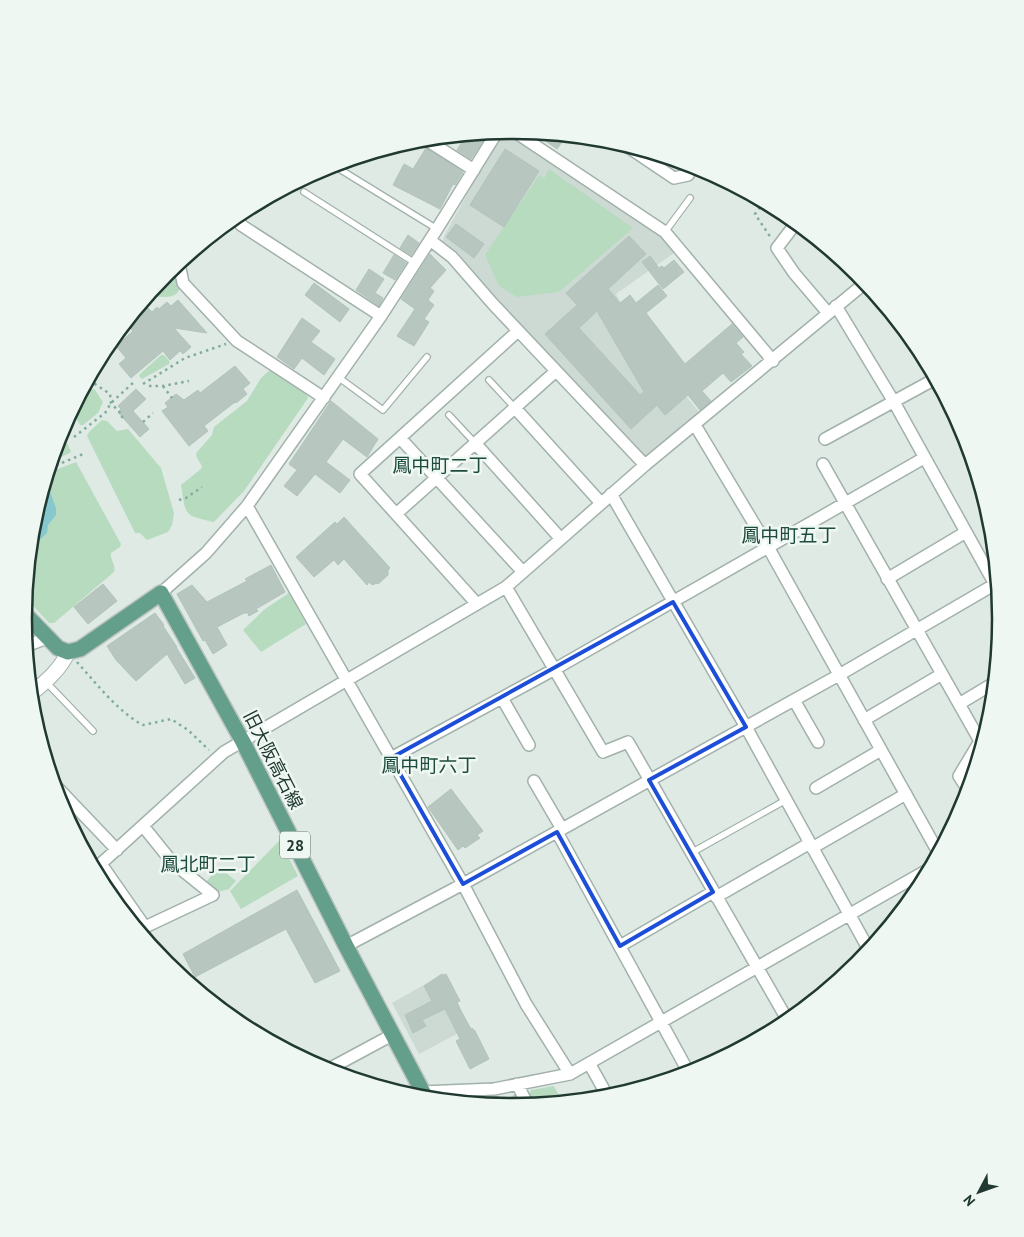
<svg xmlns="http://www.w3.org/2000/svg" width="1024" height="1237" font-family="'PT Sans','Noto Sans JP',sans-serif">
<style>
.built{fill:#cddad3}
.green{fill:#b7dbbf}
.water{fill:#87c8cf}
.building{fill:#b7c7c0;stroke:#b1c3bb;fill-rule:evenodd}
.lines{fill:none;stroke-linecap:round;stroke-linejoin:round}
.service-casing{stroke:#a2b1ab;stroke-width:8}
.minor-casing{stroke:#a2b1ab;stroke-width:14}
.tertiary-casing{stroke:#a2b1ab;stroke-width:16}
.primary-casing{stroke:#bcc4c1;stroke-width:18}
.path{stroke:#80ad9c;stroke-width:2.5;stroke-dasharray:2.5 4;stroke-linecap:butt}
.service{stroke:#fff;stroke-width:5.5}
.minor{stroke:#fff;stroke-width:11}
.tertiary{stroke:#fff;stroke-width:14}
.primary{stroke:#649f8c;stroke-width:15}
.marked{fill:none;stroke:#1d4ed8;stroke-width:4;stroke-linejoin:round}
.labels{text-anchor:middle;stroke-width:5;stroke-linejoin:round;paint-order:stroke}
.shield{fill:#eff7f2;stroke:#5e726b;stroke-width:1}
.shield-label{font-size:16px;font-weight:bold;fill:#203931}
.street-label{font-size:18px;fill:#203931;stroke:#eff7f2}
.neighbourhood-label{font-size:19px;fill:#1d4b3d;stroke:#eff7f2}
.rim{fill:none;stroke:#203931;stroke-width:2.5}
</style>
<rect width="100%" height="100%" fill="#dfeae4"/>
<path class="built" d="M 502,131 L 506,131 L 665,239 L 677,251 L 616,294 L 643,345 L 700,413 L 651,455 L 642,455 L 482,282 L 458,253 L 443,241 L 444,236 Z
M 445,973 L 460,1001 L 457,1003 L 470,1027 L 419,1054 L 392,1003 Z"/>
<path class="green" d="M 549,169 L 633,228 L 559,292 L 517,297 L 499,286 L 485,255 L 539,175 L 544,179 Z
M 175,266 C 177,272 180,280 180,286 C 179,301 158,297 149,295 L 167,273 Z
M 161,355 L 164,355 L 170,362 L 169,364 L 142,379 L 139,376 L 140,374 Z
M 270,370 L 306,392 L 308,398 L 244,491 L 214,522 C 183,515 186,516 181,485 L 201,469 L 202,466 L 196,456 L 197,452 L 212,435 L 214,427 L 247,401 L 261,378 Z
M 92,389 L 95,390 L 103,402 L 98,413 L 83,425 L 80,425 L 74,414 L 75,410 Z
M 102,420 L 107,421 L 117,431 L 128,429 L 161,468 L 174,513 L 172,525 L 168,532 L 147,540 L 140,533 L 135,533 L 87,436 L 89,432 Z
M 61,431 L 71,451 L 70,453 L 52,461 Z
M 76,462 L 121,544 L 120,547 L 111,553 C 110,560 116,565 114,572 L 54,623 L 49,623 L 26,598 L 33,523 L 48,473 Z
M 289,593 L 306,624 L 261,652 L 243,630 L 265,609 Z
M 280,840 L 298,876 L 241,909 L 230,891 Z
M 219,867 L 236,881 L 229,889 L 218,892 L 206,882 Z
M 554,1086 L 562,1102 L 532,1105 L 528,1096 L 531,1090 Z"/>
<path class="water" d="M 46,481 L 56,508 L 56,515 L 48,525 L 47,533 L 31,548 L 33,523 Z"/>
<path class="building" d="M 533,132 L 539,133 L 566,136 L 557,149 Z
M 488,133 L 471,159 L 457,150 L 462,142 L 452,136 Z
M 426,148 L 463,172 L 455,185 L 453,184 L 440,209 L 393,185 L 404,164 L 413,169 Z
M 505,149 L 539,171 L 504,227 L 470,205 Z
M 456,224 L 484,244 L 474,258 L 446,237 Z
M 408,235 L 419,243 L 411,255 L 400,248 Z
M 629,236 L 646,254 L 608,289 L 620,303 L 630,295 L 636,303 L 658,285 L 667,296 L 646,313 L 685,364 L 732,324 L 743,337 L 736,343 L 744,352 L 741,354 L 752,366 L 731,382 L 723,373 L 702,391 L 711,401 L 700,410 L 688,395 L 665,415 L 657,405 L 631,429 L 545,334 L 577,305 L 566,293 ZM 597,311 L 644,392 L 640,395 L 579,328 Z
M 430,254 L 446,270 L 430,288 L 434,291 L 428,300 L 434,305 L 424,319 L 429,322 L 414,346 L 397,336 L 415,309 L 401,299 Z
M 394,255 L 406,263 L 395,280 L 383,273 Z
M 650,256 L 659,268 L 662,266 L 664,268 L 674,260 L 684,272 L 663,289 L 642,262 Z
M 369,269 L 384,279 L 375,293 L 383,298 L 379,306 L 356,290 Z
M 314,283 L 349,309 L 340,322 L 305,295 Z
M 178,300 L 207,333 L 174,328 L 191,347 L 183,354 L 180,351 L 170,360 L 163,351 L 131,378 L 119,364 L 126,358 L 116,346 L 133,331 L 126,323 L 143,303 L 152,312 L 157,307 L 159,309 L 167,302 L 171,306 Z
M 302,318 L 320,331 L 311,342 L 335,359 L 324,375 L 302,358 L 294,369 L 277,357 Z
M 235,366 L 250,383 L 243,389 L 247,394 L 236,403 L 235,402 L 204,426 L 208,431 L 189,446 L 162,411 L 168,407 L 165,403 L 176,394 L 184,400 L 198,390 L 200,393 Z
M 136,389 L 146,399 L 133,411 L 149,429 L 140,437 L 118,412 L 121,409 L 118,406 Z
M 331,401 L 378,439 L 367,457 L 343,439 L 326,462 L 350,480 L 340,493 L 315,474 L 297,496 L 284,486 L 297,470 L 289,464 Z
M 344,517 L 390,568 L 388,570 L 388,575 L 378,584 L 377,583 L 372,585 L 369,582 L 367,585 L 344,559 L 338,565 L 334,560 L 314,577 L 296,557 L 335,522 L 337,524 Z
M 271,565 L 285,592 L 256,609 L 258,611 L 249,616 L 248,613 L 244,613 L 217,627 L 227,645 L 213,654 L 205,640 L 203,641 L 177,594 L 192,585 L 207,602 L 247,581 L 245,579 Z
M 103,584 L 117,601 L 88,624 L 74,607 Z
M 155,613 L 164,625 L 163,626 L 177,647 L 176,647 L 195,678 L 185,684 L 167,654 L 136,681 L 116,660 L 107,646 Z
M 451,789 L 483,831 L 477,835 L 480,838 L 465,848 L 463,846 L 458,850 L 428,807 Z
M 297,890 L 340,971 L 315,983 L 286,929 L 195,977 L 183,954 Z
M 442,974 L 443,976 L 446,974 L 460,1001 L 457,1002 L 461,1011 L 471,1029 L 472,1028 L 475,1031 L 489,1059 L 470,1069 L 456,1041 L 460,1039 L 445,1009 L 422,1020 L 426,1026 L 413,1033 L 405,1015 L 432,1001 L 424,986 Z
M 515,1095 L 520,1106 L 512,1107 L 475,1103 L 487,1097 L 498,1096 L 502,1102 Z"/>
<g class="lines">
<g class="service-casing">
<path id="service" d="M 341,170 L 437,229
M 304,192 L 415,263
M 665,232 L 690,198
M 338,377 L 383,410 L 427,357
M 489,380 L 515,408
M 449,415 L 475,443
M 46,682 L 93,731
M 691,853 L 786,800"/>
</g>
<g class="minor-casing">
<path id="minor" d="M 512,130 L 665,232 L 773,361
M 425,139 L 474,170
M 625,145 L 674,178 L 688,175 L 693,166
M 238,215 L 241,225 L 381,316
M 796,223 L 777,248 L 794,273 L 828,313
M 430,240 L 452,257 L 493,304 L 645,465
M 179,263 L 183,283 L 237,341 L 324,398
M 180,264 L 193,251
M 836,306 L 894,402 L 997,588
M 515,408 L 601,503
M 695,425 L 768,547 L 938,852
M 400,438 L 523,572
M 825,439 L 935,379
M 475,443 L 561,539
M 823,464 L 980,741 L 959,776 L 968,790
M 611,494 L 746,727 L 869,950
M 247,506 L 463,884 L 526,1004 L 570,1074
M 396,514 L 556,371
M 887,579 L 966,532
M 506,587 L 603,752 L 628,742 L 788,1021
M 161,593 L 206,553 L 247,506 L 381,316 L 437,229 L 497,132
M 477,604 L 360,474 L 518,331
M 26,646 L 47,638
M 502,698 L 529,745
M 794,700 L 818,742
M 959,704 L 994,683
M 864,720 L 942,674
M 391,758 L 555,669 L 924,458
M 534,781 L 562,829
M 55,785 L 117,850
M 816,788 L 881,750
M 557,832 L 689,1073
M 812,848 L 906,794
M 101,864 L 145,927 L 213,895 L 172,862 L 143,826
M 95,869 L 224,752 L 506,587 L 645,465 L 865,283
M 716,897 L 810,843
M 346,946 L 463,884 L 839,675 L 997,583
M 620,946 L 713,892
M 589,1063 L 608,1097
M 327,1070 L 392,1035
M 517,1084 L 528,1105
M 422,1092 L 494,1089 L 570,1074 L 929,869"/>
</g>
<g class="tertiary-casing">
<path id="tertiary" d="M 31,694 C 45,682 61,669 68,652"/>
</g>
<g class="primary-casing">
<path id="primary" d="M 24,613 L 58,648 L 68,652 L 80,649 L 161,593 L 243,742 L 346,946 L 426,1098"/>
</g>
<path class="path" d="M 764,202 L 755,214 L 771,238
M 89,380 L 110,394 L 111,403 L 123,416 L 120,419
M 143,384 L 185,358 L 226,344
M 149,386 L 163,386 L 189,381
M 163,386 L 172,398
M 143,422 L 153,413
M 74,437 L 105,413 L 111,403 L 135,381
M 50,468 L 83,454
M 179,500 L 186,498 L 202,487
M 77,662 C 95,682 119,713 143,725 L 171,719 L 188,730 L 209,750"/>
<use href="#service" class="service"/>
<use href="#minor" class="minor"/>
<use href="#tertiary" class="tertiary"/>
<use href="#primary" class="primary"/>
</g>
<path class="marked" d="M 673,602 L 746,727 L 649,780 L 713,892 L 620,946 L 557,832 L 463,884 L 391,758 Z"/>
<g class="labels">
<rect class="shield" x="280" y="831.5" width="30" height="27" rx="4"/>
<g class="shield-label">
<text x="295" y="851">28</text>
</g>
<g class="street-label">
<text transform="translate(273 760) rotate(63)" y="6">旧大阪高石線</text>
</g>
<g class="neighbourhood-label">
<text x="440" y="472">鳳中町二丁</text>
<text x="789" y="542">鳳中町五丁</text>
<text x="429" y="772">鳳中町六丁</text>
<text x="208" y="871">鳳北町二丁</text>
</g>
</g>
<path d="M0 0H1024V1237H0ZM511 139H513A479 479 0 0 1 992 618V619A479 479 0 0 1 513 1098H511A479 479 0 0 1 32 619V618A479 479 0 0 1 511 139Z" fill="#eff7f2" fill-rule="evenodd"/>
<path class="rim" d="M511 139H513A479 479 0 0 1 992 618V619A479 479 0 0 1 513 1098H511A479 479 0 0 1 32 619V618A479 479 0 0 1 511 139Z"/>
<g transform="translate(979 1192) rotate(229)" stroke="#eff7f2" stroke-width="4" paint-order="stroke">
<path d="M0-4L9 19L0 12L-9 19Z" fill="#203931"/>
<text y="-8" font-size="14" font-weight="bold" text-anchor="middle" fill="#203931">N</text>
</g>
</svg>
